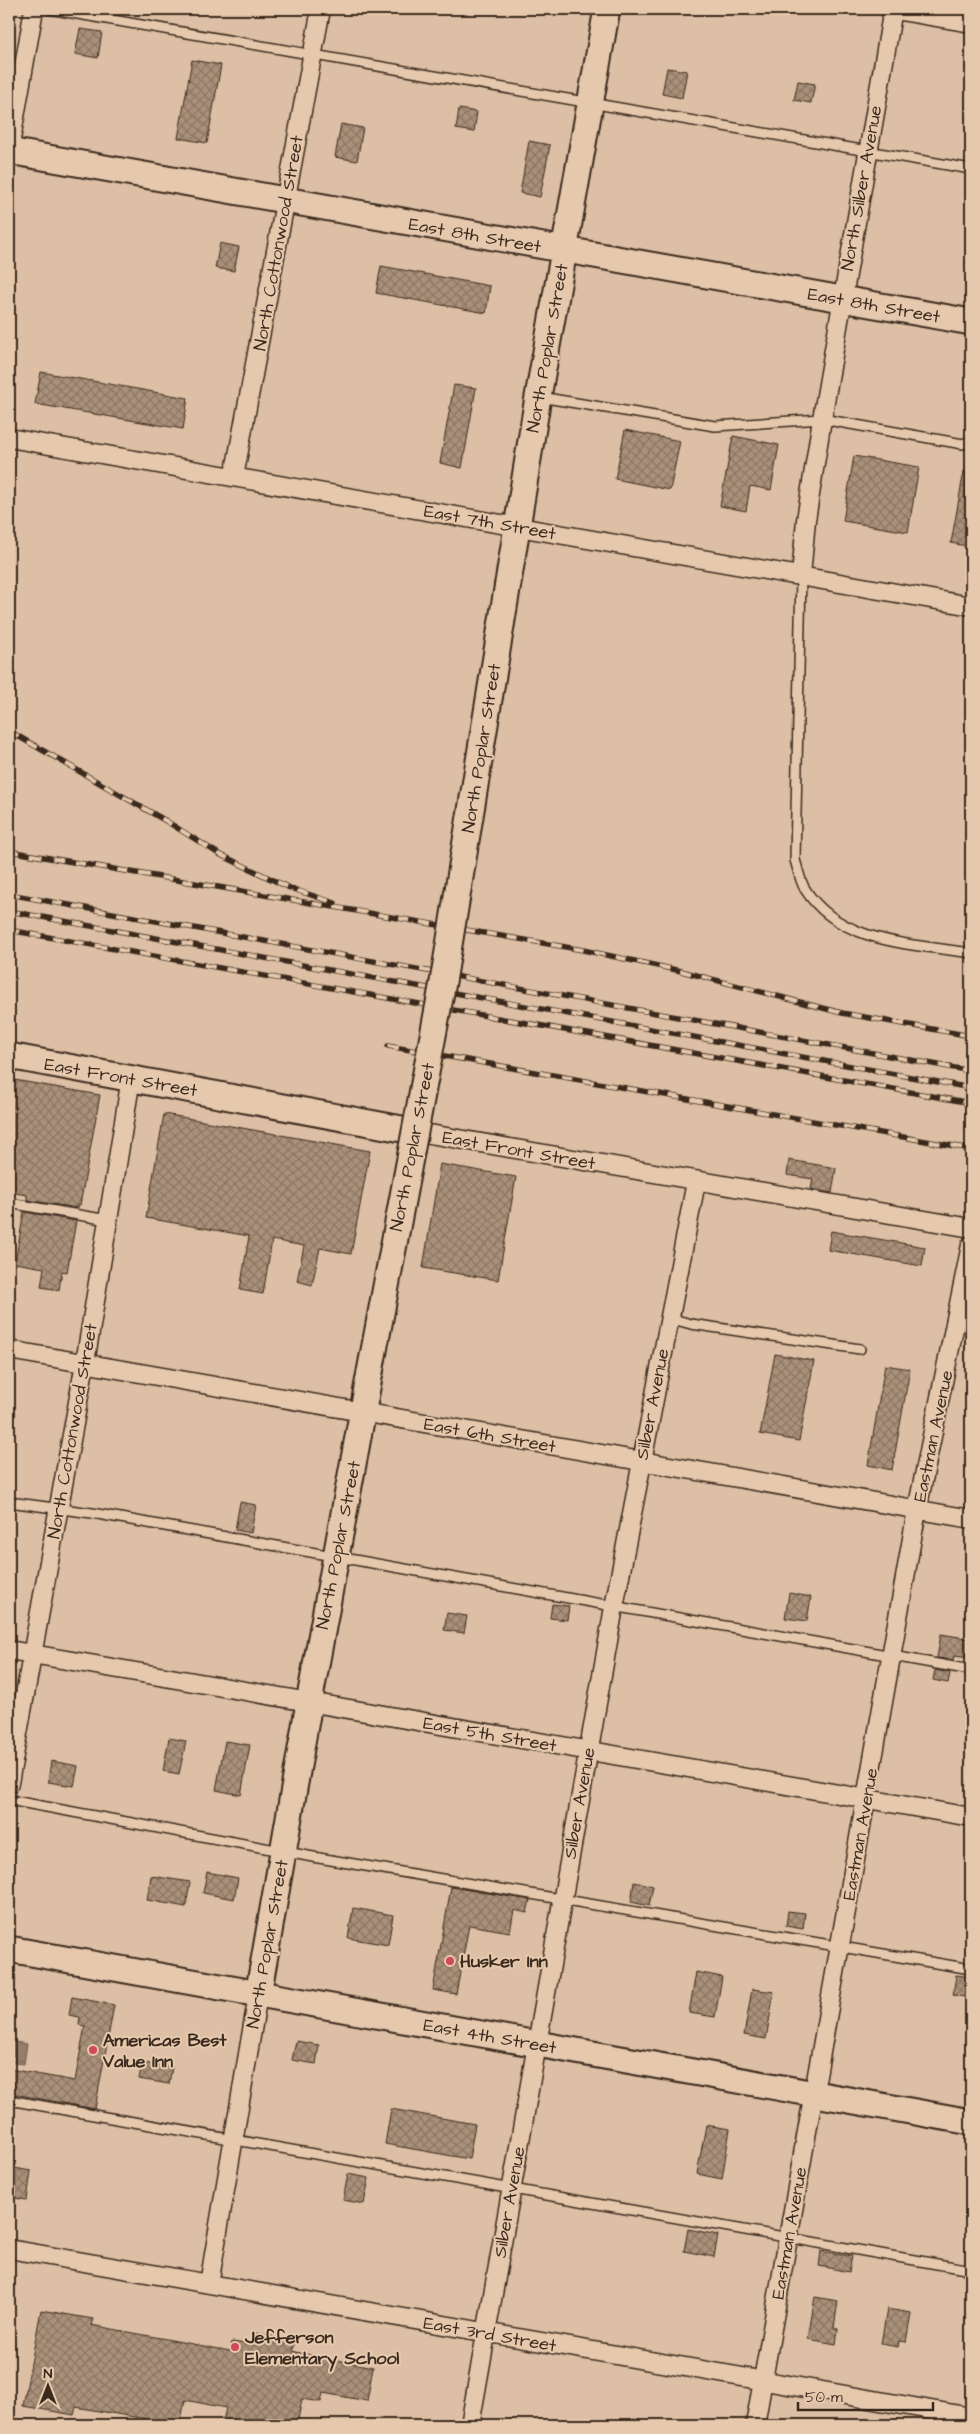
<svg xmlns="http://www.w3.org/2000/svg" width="980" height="2434" font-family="'Architects Daughter',sans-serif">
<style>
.water{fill:url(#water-ripples);stroke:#725c4c}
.building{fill:url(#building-cross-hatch);stroke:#3b2a1e}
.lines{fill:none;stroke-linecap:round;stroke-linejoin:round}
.lane-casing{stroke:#3b2a1e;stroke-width:12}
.street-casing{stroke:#3b2a1e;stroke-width:21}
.secondary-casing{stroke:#3b2a1e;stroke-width:29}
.lane{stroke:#e6c9ad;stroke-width:9}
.street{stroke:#e6c9ad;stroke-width:18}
.secondary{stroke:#e6c9ad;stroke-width:25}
.rail-casing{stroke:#3b2a1e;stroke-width:5.5}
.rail{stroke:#e6c9ad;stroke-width:4;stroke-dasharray:11;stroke-linecap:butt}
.secondary-bridge-casing{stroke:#3b2a1e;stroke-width:29;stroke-linecap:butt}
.secondary-bridge{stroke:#e6c9ad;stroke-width:25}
.poi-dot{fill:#d1495b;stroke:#e6c9ad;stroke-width:2}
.labels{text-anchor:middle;stroke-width:4;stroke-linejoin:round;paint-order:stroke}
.street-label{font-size:18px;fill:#3b2a1e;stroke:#e6c9ad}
.poi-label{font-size:18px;font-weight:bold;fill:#3b2a1e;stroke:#e6c9ad;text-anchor:start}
</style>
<defs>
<pattern id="water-ripples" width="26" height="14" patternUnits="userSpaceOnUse" patternTransform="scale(1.25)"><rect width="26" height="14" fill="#967e6a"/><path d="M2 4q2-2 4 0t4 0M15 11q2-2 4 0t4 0" fill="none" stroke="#7c6757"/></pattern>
<pattern id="building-cross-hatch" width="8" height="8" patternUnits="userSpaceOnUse" patternTransform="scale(1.25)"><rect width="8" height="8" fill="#aa907a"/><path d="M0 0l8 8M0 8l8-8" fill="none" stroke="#8c7663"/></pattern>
</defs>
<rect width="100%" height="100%" fill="#dcbfa4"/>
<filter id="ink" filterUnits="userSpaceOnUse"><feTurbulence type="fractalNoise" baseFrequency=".02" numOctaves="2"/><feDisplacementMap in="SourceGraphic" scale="10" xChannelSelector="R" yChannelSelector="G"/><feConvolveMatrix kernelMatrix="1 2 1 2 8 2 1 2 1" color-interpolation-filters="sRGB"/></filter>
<g filter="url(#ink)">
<path class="water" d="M 9,2041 L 27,2044 L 24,2064 L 14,2063 L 15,2056 L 9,2055 Z"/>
<path class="building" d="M 80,29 L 102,32 L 98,58 L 75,54 Z
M 192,60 L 221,65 L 207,143 L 178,138 Z
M 667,68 L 687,71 L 682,98 L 662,94 Z
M 798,81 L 815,84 L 811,103 L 794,100 Z
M 459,109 L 477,112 L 474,132 L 456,129 Z
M 341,124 L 363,128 L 357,161 L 335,157 Z
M 529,141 L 550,145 L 540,197 L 520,193 Z
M 220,243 L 239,247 L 234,271 L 215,268 Z
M 381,266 L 490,286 L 486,313 L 376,293 Z
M 41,372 L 188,398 L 183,429 L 35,404 Z
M 454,385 L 476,388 L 462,468 L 440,463 Z
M 625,430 L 680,441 L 670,490 L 615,479 Z
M 733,436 L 779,445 L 771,490 L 750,486 L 746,511 L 720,506 Z
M 854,456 L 919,467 L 908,532 L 843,521 Z
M 964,471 L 971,472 L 971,547 L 951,543 Z
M 9,1079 L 100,1095 L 80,1205 L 78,1205 L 78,1208 L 27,1200 L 27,1195 L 9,1192 Z
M 164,1114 L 370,1151 L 351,1254 L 320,1248 L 312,1285 L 297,1281 L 304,1246 L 272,1240 L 263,1294 L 240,1290 L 249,1236 L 146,1218 Z
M 789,1160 L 836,1168 L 832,1193 L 811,1189 L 813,1179 L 787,1175 Z
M 440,1164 L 516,1177 L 498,1280 L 423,1268 Z
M 24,1212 L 76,1221 L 67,1272 L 62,1271 L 59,1290 L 41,1287 L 44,1268 L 15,1263 Z
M 831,1231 L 925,1247 L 922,1266 L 828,1250 Z
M 775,1354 L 814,1361 L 799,1441 L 760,1434 Z
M 885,1365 L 910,1369 L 892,1470 L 868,1465 Z
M 240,1502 L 256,1505 L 251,1533 L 235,1530 Z
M 789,1593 L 811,1597 L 807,1621 L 785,1618 Z
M 552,1604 L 569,1606 L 567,1620 L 550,1618 Z
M 447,1613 L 467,1616 L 464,1633 L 444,1630 Z
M 941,1634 L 971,1639 L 971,1658 L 954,1656 L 953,1660 L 937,1658 Z
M 935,1670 L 950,1673 L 948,1683 L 933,1680 Z
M 169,1738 L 186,1741 L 179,1774 L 163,1771 Z
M 225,1741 L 250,1745 L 241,1795 L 216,1790 Z
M 51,1761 L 78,1766 L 74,1786 L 48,1782 Z
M 207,1872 L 238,1878 L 234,1899 L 203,1893 Z
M 151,1876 L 190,1882 L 186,1907 L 147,1900 Z
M 634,1882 L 653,1886 L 649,1906 L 631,1902 Z
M 451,1887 L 530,1900 L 527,1913 L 514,1910 L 510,1932 L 469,1925 L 456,1994 L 433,1990 Z
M 353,1908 L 393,1915 L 388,1945 L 348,1938 Z
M 788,1911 L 805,1913 L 803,1929 L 786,1926 Z
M 696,1972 L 722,1977 L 715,2017 L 689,2013 Z
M 956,1975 L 971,1977 L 971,1998 L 953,1995 Z
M 752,1989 L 774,1992 L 766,2039 L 744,2035 Z
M 72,1997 L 114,2005 L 95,2109 L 9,2093 L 9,2069 L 75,2081 L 85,2026 L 79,2025 L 80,2017 L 69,2015 Z
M 296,2041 L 319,2045 L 316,2064 L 292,2060 Z
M 142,2063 L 172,2067 L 169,2084 L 139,2079 Z
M 391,2109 L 475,2124 L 469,2159 L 385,2144 Z
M 706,2125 L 730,2129 L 722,2179 L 697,2174 Z
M 9,2167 L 31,2171 L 27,2200 L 9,2197 Z
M 348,2174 L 369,2178 L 364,2204 L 343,2200 Z
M 688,2229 L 718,2235 L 714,2257 L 684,2251 Z
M 821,2251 L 852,2256 L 849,2272 L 819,2266 Z
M 815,2297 L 838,2301 L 834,2328 L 838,2329 L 836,2344 L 808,2339 Z
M 887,2309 L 911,2313 L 906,2342 L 899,2341 L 898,2347 L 881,2344 Z
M 41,2310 L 93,2319 L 91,2325 L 230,2351 L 232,2342 L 253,2345 L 255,2333 L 295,2340 L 293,2351 L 300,2353 L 373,2367 L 367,2401 L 323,2393 L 321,2402 L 302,2399 L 297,2425 L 222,2425 L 226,2408 L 185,2400 L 180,2425 L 76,2407 L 74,2415 L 23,2406 Z"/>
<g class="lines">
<g class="lane-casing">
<path id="lane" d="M 49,9 L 971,169
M 540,397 L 715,426 L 822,419 L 963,444 L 971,440
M 801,576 L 795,860 C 798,869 800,881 805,889 C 839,944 914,944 971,953
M 9,1203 L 108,1220
M 669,1318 L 691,1324 L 860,1349
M 9,1502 L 92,1513 L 971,1670
M 9,1800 L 313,1857 L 971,1969
M 9,2100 L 971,2270"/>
</g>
<g class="street-casing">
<path id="street" d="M 889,9 L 971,23
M 9,151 L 34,9
M 9,438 L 971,606
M 234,477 L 321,9
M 801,576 L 806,520 L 822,419 L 893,9
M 418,1132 L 971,1228
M 9,1350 L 971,1519
M 9,1650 L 971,1817
M 9,1783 L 85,1363 L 131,1078
M 9,2249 L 971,2417
M 209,2284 L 258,1995
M 470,2425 L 614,1607 L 696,1182
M 755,2425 L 917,1510 L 971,1245"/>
</g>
<g class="secondary-casing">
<path id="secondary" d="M 9,151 L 971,322
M 508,583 L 538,397 L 607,9
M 9,1056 L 418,1132
M 9,1949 L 971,2122
M 258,1995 L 309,1703 L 370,1372"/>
</g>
<use href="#lane" class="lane"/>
<use href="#street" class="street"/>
<use href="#secondary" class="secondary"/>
<g class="rail-casing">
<path id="rail" d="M 9,731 L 166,821 L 219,854 L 290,888 L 335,903
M 9,851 L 583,950 L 681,971 L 842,1013 L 971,1036
M 9,894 L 971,1071
M 9,911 L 971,1088
M 9,930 L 971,1103
M 388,1046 L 971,1149"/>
</g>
<use href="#rail" class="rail"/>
<g class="secondary-bridge-casing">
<path id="secondary-bridge" d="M 370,1372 L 443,982 L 508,583"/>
</g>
<use href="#secondary-bridge" class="secondary-bridge"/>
</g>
</g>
<g class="poi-dot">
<circle cx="450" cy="1961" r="5"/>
<circle cx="93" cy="2050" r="5"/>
<circle cx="235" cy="2347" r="5"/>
</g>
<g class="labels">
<g class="street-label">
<text transform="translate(861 188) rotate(-80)" y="6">North Silber Avenue</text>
<text transform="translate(475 235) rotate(10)" y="6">East 8th Street</text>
<text transform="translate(278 243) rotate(-80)" y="6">North Cottonwood Street</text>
<text transform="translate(874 305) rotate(10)" y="6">East 8th Street</text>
<text transform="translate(547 348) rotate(-80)" y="6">North Poplar Street</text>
<text transform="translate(490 522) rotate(10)" y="6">East 7th Street</text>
<text transform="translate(481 748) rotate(-81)" y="6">North Poplar Street</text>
<text transform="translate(121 1077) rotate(10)" y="6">East Front Street</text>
<text transform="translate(412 1147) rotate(-79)" y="6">North Poplar Street</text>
<text transform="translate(519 1150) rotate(10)" y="6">East Front Street</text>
<text transform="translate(652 1404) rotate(-79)" y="6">Silber Avenue</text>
<text transform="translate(72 1431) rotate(-80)" y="6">North Cottonwood Street</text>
<text transform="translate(490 1435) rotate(10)" y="6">East 6th Street</text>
<text transform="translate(933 1436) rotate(-78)" y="6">Eastman Avenue</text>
<text transform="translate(338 1545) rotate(-79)" y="6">North Poplar Street</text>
<text transform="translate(490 1734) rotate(10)" y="6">East 5th Street</text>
<text transform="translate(579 1803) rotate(-80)" y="6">Silber Avenue</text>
<text transform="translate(860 1834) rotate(-80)" y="6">Eastman Avenue</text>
<text transform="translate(267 1944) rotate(-80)" y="6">North Poplar Street</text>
<text transform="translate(490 2036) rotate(10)" y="6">East 4th Street</text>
<text transform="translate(509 2202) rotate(-80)" y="6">Silber Avenue</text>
<text transform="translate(789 2233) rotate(-80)" y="6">Eastman Avenue</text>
<text transform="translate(490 2334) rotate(10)" y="6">East 3rd Street</text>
</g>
<g class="poi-label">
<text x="460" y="1967">Husker Inn</text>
<text x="103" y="2046">Americas Best<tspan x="103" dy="21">Value Inn</tspan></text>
<text x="245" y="2343">Jefferson<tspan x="245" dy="21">Elementary School</tspan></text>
</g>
</g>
<rect width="980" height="2434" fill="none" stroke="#e6c9ad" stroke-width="30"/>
<rect x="15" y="15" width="950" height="2404" fill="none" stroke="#3b2a1e" stroke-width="2" filter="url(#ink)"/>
<g transform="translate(48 2386)" stroke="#e6c9ad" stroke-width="4" paint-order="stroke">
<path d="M0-4L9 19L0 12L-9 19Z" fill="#3b2a1e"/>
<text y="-8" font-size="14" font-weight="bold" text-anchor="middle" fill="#3b2a1e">N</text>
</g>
<path d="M798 2402v8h135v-8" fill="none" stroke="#3b2a1e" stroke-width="2.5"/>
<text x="805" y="2402" font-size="15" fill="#3b2a1e" stroke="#e6c9ad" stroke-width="4" paint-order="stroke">50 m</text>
</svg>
